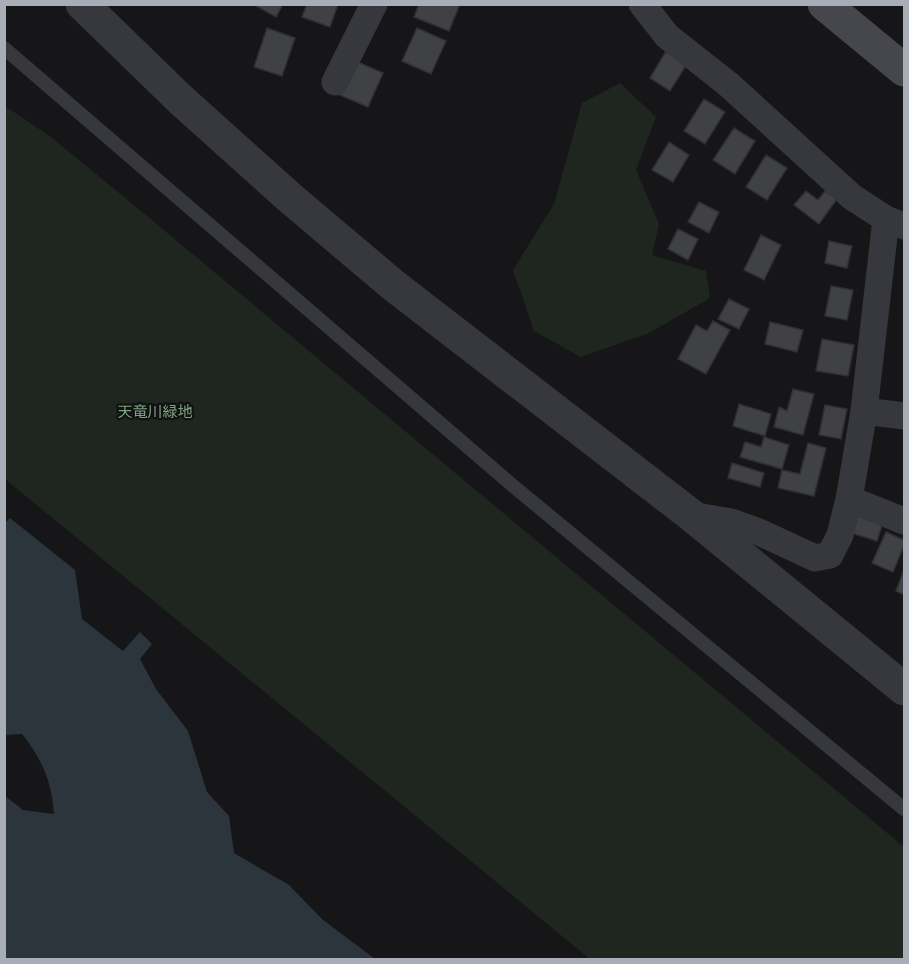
<svg xmlns="http://www.w3.org/2000/svg" width="909" height="964" font-family="'IBM Plex Sans','Noto Sans JP',sans-serif">
<style>
.green{fill:#1e261f}
.water{fill:#2c353c}
.building{fill:#404145;stroke:#303034;stroke-width:1.5}
.lines{fill:none;stroke-linecap:round;stroke-linejoin:round}
.service{stroke:#37383d;stroke-width:14}
.minor{stroke:#37383d;stroke-width:27}
.tertiary{stroke:#37383d;stroke-width:33}
.secondary{stroke:#45474d;stroke-width:33}
.labels{text-anchor:middle;stroke-width:4.5;stroke-linejoin:round;paint-order:stroke}
.park-label{font-size:15px;fill:#7fa381;stroke:#111113}
</style>
<rect width="100%" height="100%" fill="#161618"/>
<path class="green" d="M 620,83 L 656,117 L 636,170 L 659,224 L 652,255 L 706,271 L 710,298 L 649,333 L 581,357 L 534,331 L 513,270 L 554,204 L 582,103 Z
M 5,106 L 51,137 L 135,206 L 904,847 L 904,959 L 590,959 L 5,479 Z"/>
<path class="water" d="M 10,518 L 75,570 L 82,619 L 123,651 L 140,632 L 152,644 L 140,659 L 156,689 L 188,731 L 207,792 L 229,816 L 234,853 L 289,885 L 323,920 L 375,959 L 5,959 L 5,796 L 23,810 L 54,814 C 52,782 42,759 22,734 L 5,735 L 4,524 Z"/>
<path class="building" d="M 253,4 L 283,4 L 276,17 Z
M 307,4 L 338,4 L 330,27 L 302,17 Z
M 419,4 L 460,4 L 449,31 L 414,17 Z
M 267,28 L 295,38 L 282,76 L 254,67 Z
M 417,28 L 446,41 L 431,74 L 402,61 Z
M 666,51 L 687,64 L 670,91 L 650,78 Z
M 355,61 L 383,73 L 368,107 L 340,95 Z
M 704,99 L 725,112 L 705,144 L 684,131 Z
M 734,128 L 755,141 L 735,174 L 713,160 Z
M 669,142 L 689,155 L 673,182 L 652,170 Z
M 766,155 L 787,168 L 767,200 L 746,187 Z
M 806,191 L 818,200 L 825,191 L 837,199 L 819,224 L 794,205 Z
M 699,202 L 719,212 L 709,233 L 688,222 Z
M 678,229 L 698,239 L 688,260 L 668,249 Z
M 761,235 L 781,245 L 764,280 L 744,270 Z
M 829,241 L 852,246 L 847,268 L 825,263 Z
M 831,286 L 853,290 L 847,320 L 825,316 Z
M 729,299 L 749,309 L 739,329 L 718,319 Z
M 713,321 L 730,330 L 706,374 L 678,359 L 696,325 L 707,331 Z
M 770,322 L 803,330 L 797,352 L 765,344 Z
M 822,339 L 854,345 L 848,376 L 816,371 Z
M 793,389 L 814,394 L 803,435 L 774,427 L 779,407 L 787,411 Z
M 739,404 L 771,414 L 765,436 L 733,426 Z
M 825,405 L 847,409 L 841,439 L 819,435 Z
M 764,437 L 789,445 L 782,469 L 740,457 L 745,442 L 761,447 Z
M 808,443 L 826,448 L 814,496 L 778,488 L 782,470 L 800,474 Z
M 732,463 L 764,473 L 760,487 L 728,478 Z
M 852,509 L 884,519 L 877,541 L 845,531 Z
M 886,532 L 904,540 L 904,545 L 893,572 L 872,563 Z
M 904,570 L 904,595 L 896,591 Z"/>
<g class="lines">
<path class="service" d="M 4,48 L 512,485 L 904,809"/>
<path class="minor" d="M 642,4 L 667,36 L 728,84 L 852,197 L 886,219 L 904,226
M 335,82 L 374,4
M 886,219 L 864,411 L 904,416
M 864,411 L 849,499 L 904,521
M 691,515 L 731,522 L 759,532 L 815,558 L 830,555 L 840,535 L 849,499"/>
<path class="tertiary" d="M 82,4 L 181,100 L 289,197 L 393,285 L 691,515 L 904,689"/>
<path class="secondary" d="M 824,4 L 904,70"/>
</g>
<g class="labels">
<g class="park-label">
<text x="155" y="417">天竜川緑地</text>
</g>
</g>
<rect width="909" height="964" fill="none" stroke="#a8adb8" stroke-width="12"/>
</svg>
